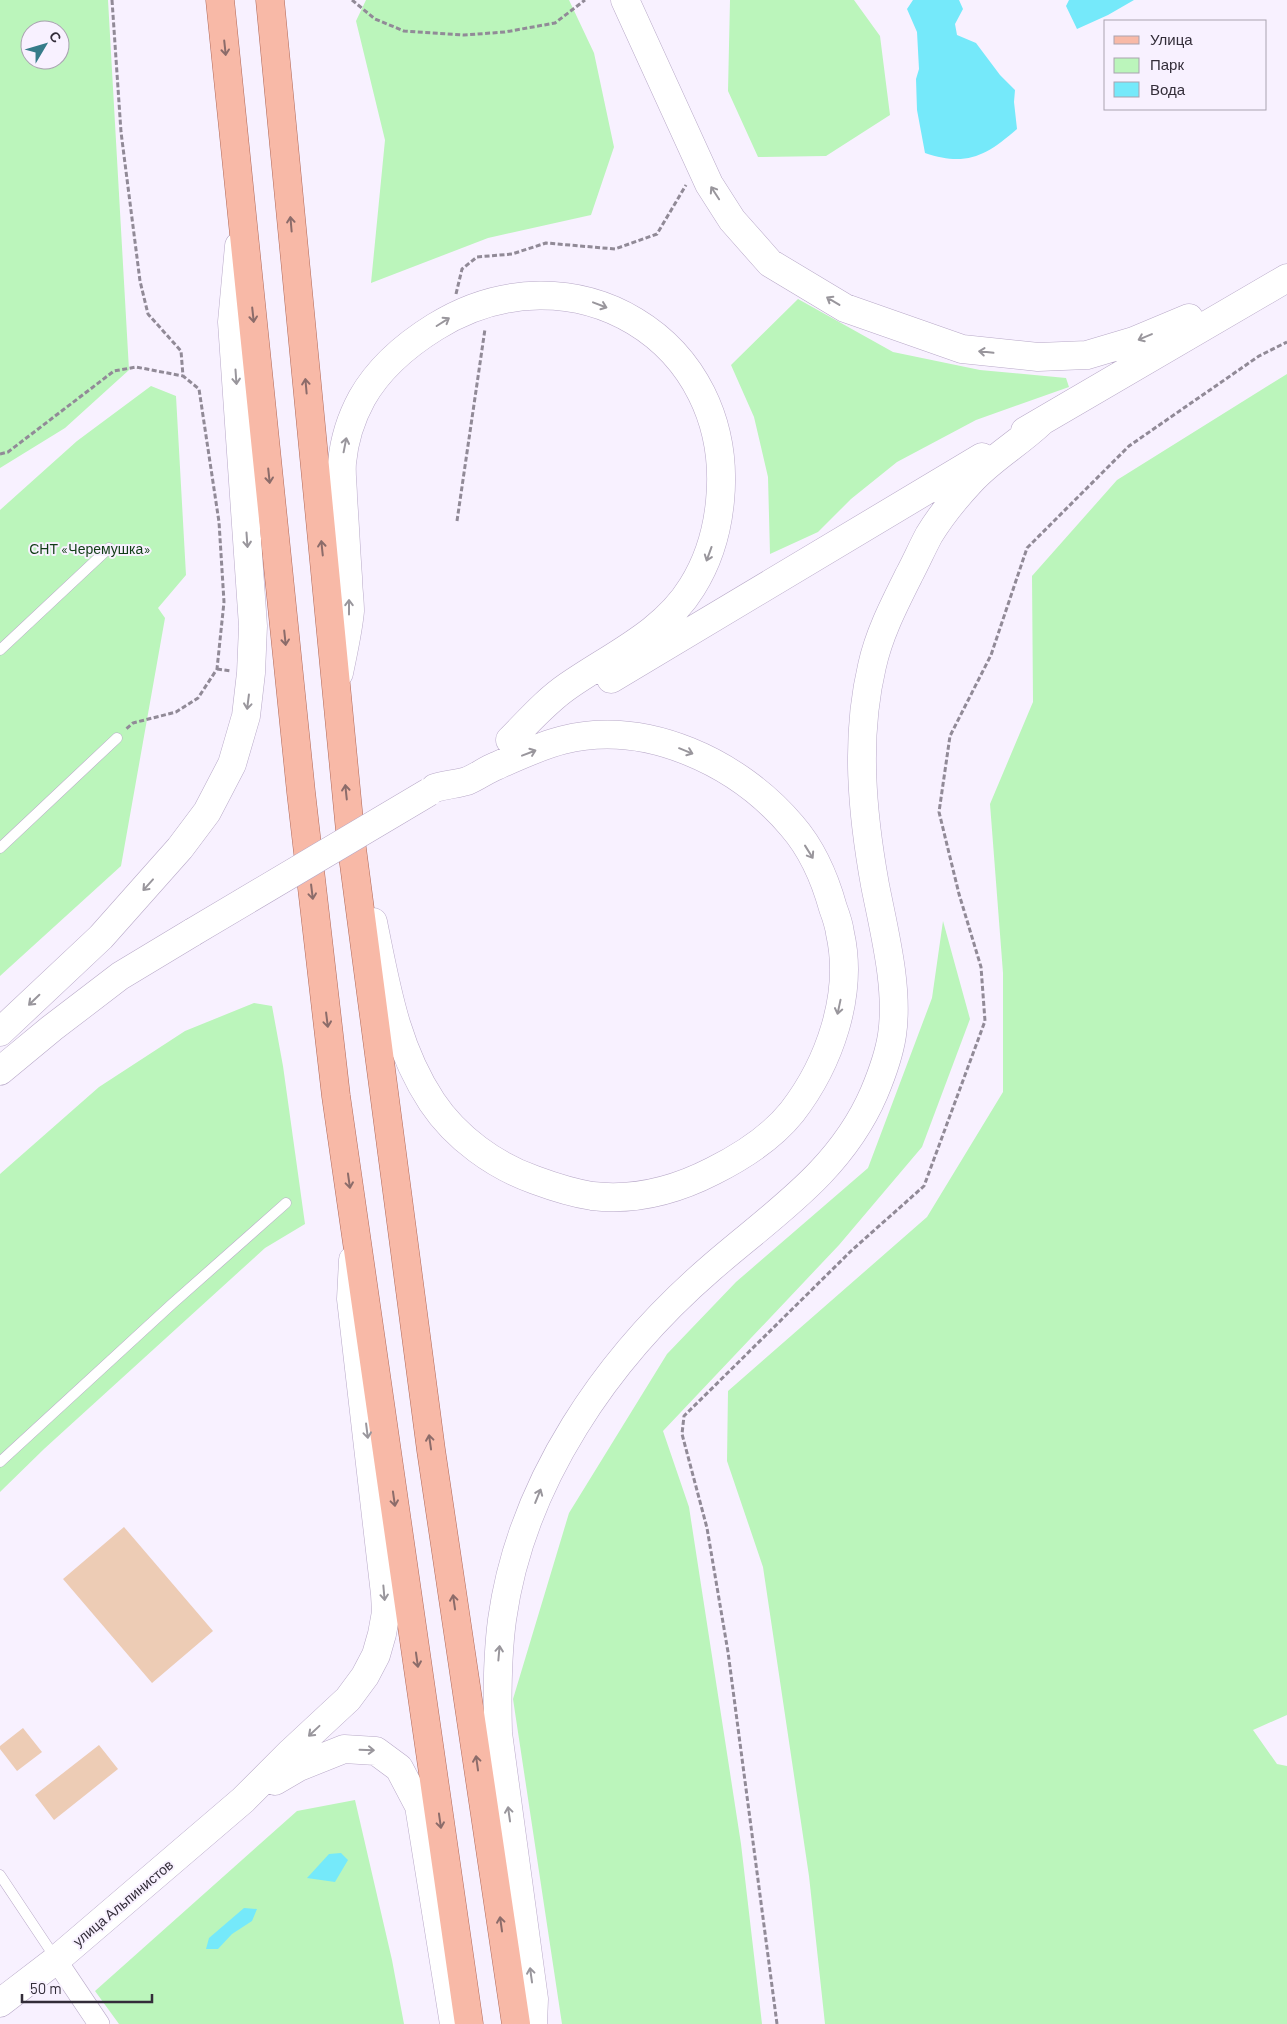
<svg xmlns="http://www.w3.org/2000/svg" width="1287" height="2024" font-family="Barlow,sans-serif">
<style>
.green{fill:#bbf5bb;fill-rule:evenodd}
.water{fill:#75e9fa}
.building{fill:#edccb5}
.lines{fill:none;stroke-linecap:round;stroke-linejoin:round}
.service-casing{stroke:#b8a9c8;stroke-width:11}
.minor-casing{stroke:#b8a9c8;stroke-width:22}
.secondary-casing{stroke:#b8a9c8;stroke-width:29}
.primary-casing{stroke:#b06a5b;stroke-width:29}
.path{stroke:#918a97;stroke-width:3;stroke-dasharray:5 2.5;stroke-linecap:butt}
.service{stroke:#fff;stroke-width:10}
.minor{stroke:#fff;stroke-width:21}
.secondary{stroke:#fff;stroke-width:28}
.primary{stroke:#f8b9a7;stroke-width:28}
.secondary-bridge-casing{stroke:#b8a9c8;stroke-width:29;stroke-linecap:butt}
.secondary-bridge{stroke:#fff;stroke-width:28}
.oneway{stroke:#8c6c6a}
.oneway2{stroke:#99969c}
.labels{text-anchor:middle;stroke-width:4;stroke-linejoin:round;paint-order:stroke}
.park-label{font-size:14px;fill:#103c15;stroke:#f8f1ff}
.street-label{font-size:14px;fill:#332d39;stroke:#f8f1ff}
</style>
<rect width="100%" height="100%" fill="#f8f1ff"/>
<path class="green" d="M 0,0 L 108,0 L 129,370 L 65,428 L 0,468 ZM 30,30 L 60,30 L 60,60 L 30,60 Z
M 366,0 L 569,0 L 594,53 L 614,147 L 591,215 L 488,238 L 371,283 L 385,140 L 356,21 Z
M 730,0 L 854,0 L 880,36 L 890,115 L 826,156 L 758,157 L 728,91 Z
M 798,299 L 893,352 L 980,370 L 1066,378 L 1069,387 L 976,420 L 897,462 L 851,499 L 818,532 L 770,554 L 768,477 L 754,417 L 731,365 Z
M 1287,374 L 1287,1715 L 1253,1730 L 1277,1764 L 1287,1766 L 1287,2024 L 825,2024 L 809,1876 L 763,1567 L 727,1461 L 728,1391 L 927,1217 L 1003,1092 L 1003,973 L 990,804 L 1033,702 L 1032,576 L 1117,480 Z
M 151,386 L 176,396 L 186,575 L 158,608 L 165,618 L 121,866 L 0,976 L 0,510 L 77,441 Z
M 943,921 L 970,1019 L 922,1147 L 839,1245 L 663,1431 L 689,1507 L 741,1844 L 762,2024 L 562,2024 L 513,1699 L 569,1513 L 667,1354 L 736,1282 L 868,1168 L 932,998 Z
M 254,1003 L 272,1006 L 283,1066 L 305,1224 L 265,1248 L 44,1449 L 0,1492 L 0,1174 L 99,1087 L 185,1031 Z
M 355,1800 L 392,1960 L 404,2024 L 119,2024 L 95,1991 L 297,1811 Z"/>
<path class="water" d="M 913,0 L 959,0 L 963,9 L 955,24 L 957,35 L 976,43 L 1000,75 L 1015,90 L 1014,102 L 1017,129 C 986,156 966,167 925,153 L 917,110 L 916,79 L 919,69 L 917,32 L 907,9 Z
M 1069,0 L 1134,0 L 1108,15 L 1077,29 L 1066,6 Z
M 341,1853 L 348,1860 L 335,1882 L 307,1878 L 329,1854 Z
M 244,1908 L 257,1909 L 252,1921 L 232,1934 L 218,1949 L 206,1949 L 209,1938 Z"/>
<path class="building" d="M 124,1527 L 213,1631 L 152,1683 L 63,1579 Z
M 23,1728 L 42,1752 L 17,1771 L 0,1749 L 0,1746 Z
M 99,1745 L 118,1769 L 54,1820 L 35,1795 Z"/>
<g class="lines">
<g class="service-casing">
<path id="service" d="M 0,650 L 109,548
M 0,848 L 117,738
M 0,1462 L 172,1304 L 286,1203
M 0,1875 L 56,1959"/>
</g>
<g class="minor-casing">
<path id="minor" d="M 56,1960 L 99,2024"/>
</g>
<g class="secondary-casing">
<path id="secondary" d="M 625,0 L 709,184 L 732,220 L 770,263 L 845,308 L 962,349 L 1038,357 L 1087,355 L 1134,341 L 1189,318
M 1025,431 L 1287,278
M 339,673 C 343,653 348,632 350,611 C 350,600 348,588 348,577 C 346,550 345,524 343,497 C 343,486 341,474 342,463 C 344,441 351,418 362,398 C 379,368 406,345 435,327 C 572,242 736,339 720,501 C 717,533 709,560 692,587 C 664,633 611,656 568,686 C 546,701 528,722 510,740
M 611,679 L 982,457
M 373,922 C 386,985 395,1046 432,1102 C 456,1138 495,1166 535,1180 C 554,1187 573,1193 592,1196 C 634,1201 676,1190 713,1171 C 741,1157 772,1137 792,1112 C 829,1064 854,995 840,933 C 839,925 836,916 833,908 C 825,879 812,849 792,826 C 739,763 647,719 563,740 C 542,745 516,757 496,766 C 486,770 477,777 467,781 C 456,784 445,785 435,788
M 0,1032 L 101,937 L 180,848 L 207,812 L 232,764 L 246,716 L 251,673 L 253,626 L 232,322 L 239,246
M 0,1071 L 52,1028 L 120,976 L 193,932
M 275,1781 L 299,1767 L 344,1749 L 376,1751 L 399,1768 L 419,1806 L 454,2024
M 0,2003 L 56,1960 L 243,1800 L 291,1752 L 348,1699 L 365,1676 L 376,1655 L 382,1634 L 386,1612 L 385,1594 L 351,1299 L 353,1260
M 533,2024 L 534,1999 L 498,1733 C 497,1695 497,1658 502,1620 C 521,1482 607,1358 711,1268 C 773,1214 840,1172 874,1093 C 882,1074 889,1055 892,1035 C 899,988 884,931 875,885 C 862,813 855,738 872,666 C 879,634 894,605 909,575 C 916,562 922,548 929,535 C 940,517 957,496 971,481 C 991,459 1019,443 1041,422"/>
</g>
<g class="primary-casing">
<path id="primary" d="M 220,0 L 301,792 L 336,1096 L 469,2024
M 270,0 L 351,841 L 431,1450 L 516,2024"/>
</g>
<path class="path" d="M 112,0 L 121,132 L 140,281 L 148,314 L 181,351 L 183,376 L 199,389 L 219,522 L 224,602 L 217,669 L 198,698 L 176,712 L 133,723 L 125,730
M 352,0 L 375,19 L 404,31 L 464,35 L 505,32 L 555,23 L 585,0
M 456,294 L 462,269 L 477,257 L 512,254 L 546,243 L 615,249 L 657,234 L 686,185
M 0,454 L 8,452 L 114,371 L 136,367 L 183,376
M 457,521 L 485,329
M 217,669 L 231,671
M 777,2024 L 728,1652 L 707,1528 L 682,1434 L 684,1416 L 851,1251 L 924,1186 L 985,1021 L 981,967 L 959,894 L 939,812 L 950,736 L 991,655 L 1027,548 L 1129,446 L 1259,356 L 1287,342"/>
<use href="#service" class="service"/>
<use href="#minor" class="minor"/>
<use href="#secondary" class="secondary"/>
<use href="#primary" class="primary"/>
<g class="secondary-bridge-casing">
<path id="secondary-bridge" d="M 193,932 L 429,792"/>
</g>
<use href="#secondary-bridge" class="secondary-bridge"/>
</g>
<defs><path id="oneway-shaft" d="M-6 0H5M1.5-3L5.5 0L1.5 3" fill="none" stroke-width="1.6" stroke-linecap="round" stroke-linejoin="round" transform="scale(1.25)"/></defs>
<g class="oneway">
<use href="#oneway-shaft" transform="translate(225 48) rotate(84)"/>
<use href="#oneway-shaft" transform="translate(291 224) rotate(-95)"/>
<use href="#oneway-shaft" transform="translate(253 315) rotate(84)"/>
<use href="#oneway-shaft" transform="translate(306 386) rotate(-95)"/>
<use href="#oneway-shaft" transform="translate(269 476) rotate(84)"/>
<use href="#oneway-shaft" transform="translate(322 548) rotate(-96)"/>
<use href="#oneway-shaft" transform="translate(285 638) rotate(84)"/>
<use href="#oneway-shaft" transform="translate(346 792) rotate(-96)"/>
<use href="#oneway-shaft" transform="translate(312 892) rotate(83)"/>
<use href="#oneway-shaft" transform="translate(327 1020) rotate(83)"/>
<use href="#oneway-shaft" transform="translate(349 1181) rotate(82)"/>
<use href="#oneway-shaft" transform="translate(430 1442) rotate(-98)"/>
<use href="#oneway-shaft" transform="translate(394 1499) rotate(82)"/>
<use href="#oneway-shaft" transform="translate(454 1602) rotate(-98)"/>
<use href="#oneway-shaft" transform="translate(417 1660) rotate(82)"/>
<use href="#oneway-shaft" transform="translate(477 1763) rotate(-98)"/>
<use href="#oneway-shaft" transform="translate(440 1821) rotate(82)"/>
<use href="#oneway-shaft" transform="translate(501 1924) rotate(-98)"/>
</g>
<g class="oneway2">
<use href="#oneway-shaft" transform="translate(715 193) rotate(-123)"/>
<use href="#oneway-shaft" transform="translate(833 301) rotate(-149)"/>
<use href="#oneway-shaft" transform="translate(600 305) rotate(21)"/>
<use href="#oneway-shaft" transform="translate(443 322) rotate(-32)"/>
<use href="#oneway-shaft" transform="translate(1145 337) rotate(157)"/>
<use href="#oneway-shaft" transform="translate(986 352) rotate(-174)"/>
<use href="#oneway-shaft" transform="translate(236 377) rotate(86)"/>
<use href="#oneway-shaft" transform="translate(345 445) rotate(-79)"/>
<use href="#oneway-shaft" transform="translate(247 540) rotate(86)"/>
<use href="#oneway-shaft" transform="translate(709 554) rotate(110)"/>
<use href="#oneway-shaft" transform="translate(349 607) rotate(-90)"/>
<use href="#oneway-shaft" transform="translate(248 702) rotate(97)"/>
<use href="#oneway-shaft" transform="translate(686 751) rotate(22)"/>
<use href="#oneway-shaft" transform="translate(529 753) rotate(-21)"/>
<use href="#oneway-shaft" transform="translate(809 852) rotate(58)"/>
<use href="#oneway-shaft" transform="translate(148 885) rotate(132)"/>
<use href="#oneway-shaft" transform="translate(34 1000) rotate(136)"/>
<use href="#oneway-shaft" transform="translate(839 1007) rotate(102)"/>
<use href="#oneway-shaft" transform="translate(367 1431) rotate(83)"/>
<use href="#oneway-shaft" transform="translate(538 1496) rotate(-68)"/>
<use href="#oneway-shaft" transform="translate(384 1593) rotate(85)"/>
<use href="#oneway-shaft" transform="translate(499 1653) rotate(-85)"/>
<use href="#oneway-shaft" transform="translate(314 1731) rotate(137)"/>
<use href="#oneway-shaft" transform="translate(367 1750) rotate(2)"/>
<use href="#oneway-shaft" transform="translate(509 1814) rotate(-98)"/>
<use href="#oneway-shaft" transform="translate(531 1975) rotate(-98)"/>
</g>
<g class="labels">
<g class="park-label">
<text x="90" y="554">СНТ «Черемушка»</text>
</g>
<g class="street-label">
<text transform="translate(123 1903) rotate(-40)" y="5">улица Альпинистов</text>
</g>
</g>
<rect x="1104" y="20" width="162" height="90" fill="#f8f1ff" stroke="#a9a3b0"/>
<rect x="1114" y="36" width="25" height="8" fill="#f8b9a7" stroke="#a9a3b0"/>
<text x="1150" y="45" font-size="15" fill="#332d39">Улица</text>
<rect x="1114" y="58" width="25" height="15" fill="#bbf5bb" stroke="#a9a3b0"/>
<text x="1150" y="70" font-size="15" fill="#332d39">Парк</text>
<rect x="1114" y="82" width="25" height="15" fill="#75e9fa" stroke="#a9a3b0"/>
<text x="1150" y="95" font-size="15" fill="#332d39">Вода</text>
<g transform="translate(45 45) rotate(52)"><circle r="24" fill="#f8f1ff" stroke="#a9a3b0"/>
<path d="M0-4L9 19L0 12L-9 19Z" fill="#367c89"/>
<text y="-8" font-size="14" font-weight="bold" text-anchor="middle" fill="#332d39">С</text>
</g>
<path d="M22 1994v8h130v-8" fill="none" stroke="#332d39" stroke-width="2.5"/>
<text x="30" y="1994" font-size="15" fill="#332d39" stroke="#f8f1ff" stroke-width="4" paint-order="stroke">50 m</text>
</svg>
